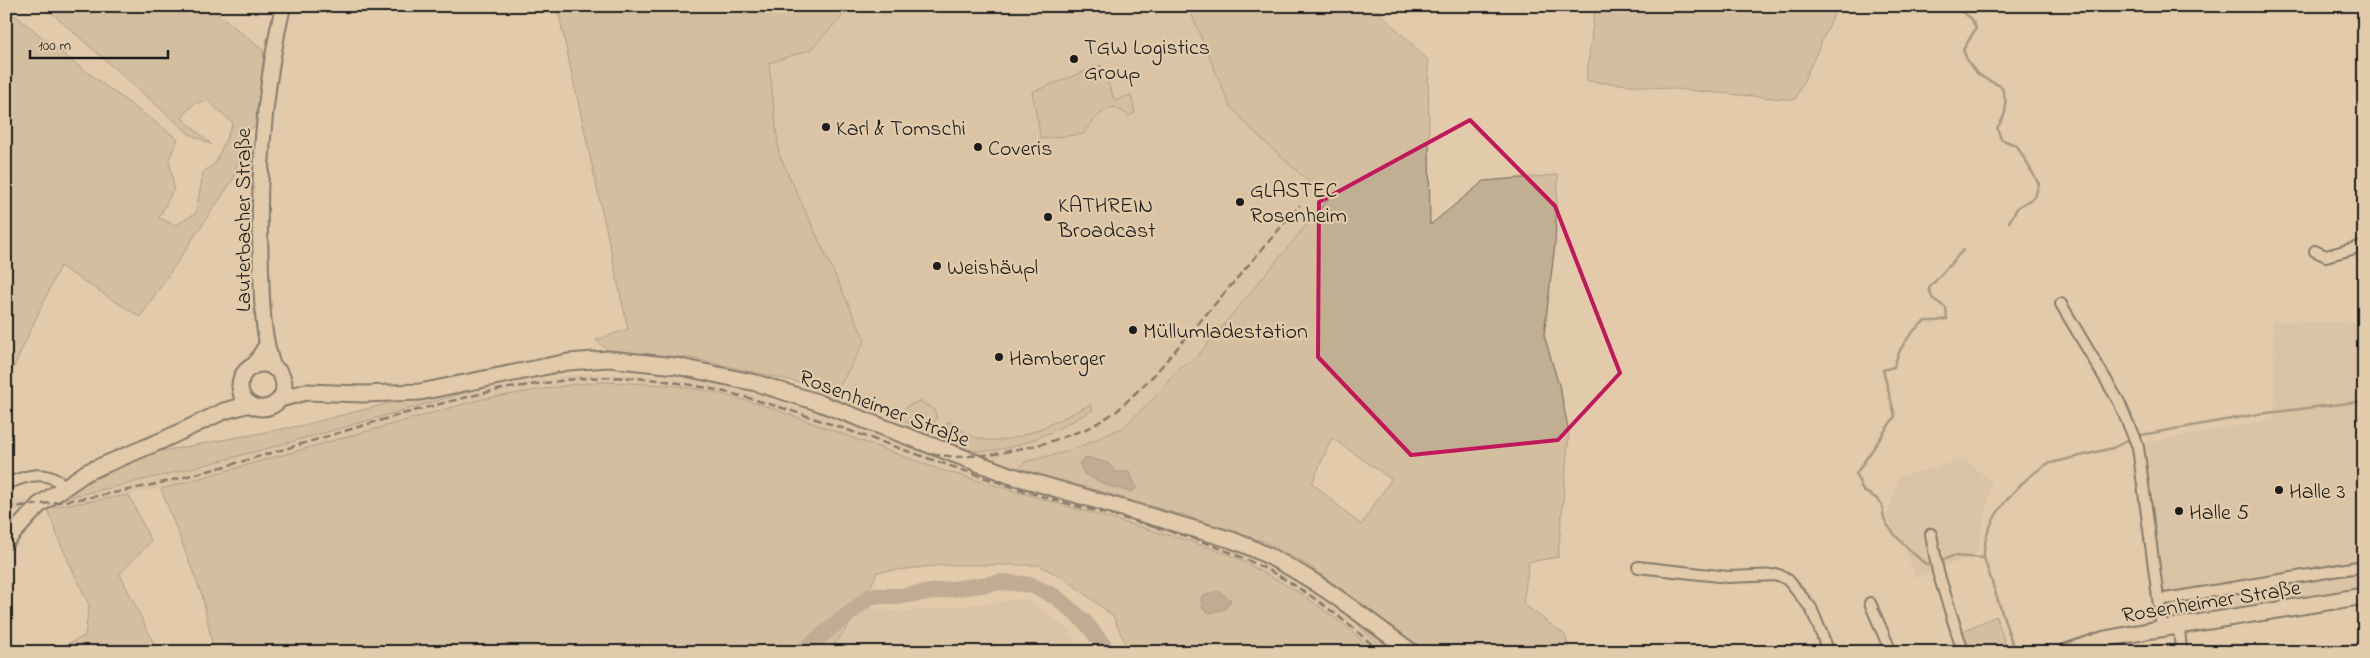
<svg xmlns="http://www.w3.org/2000/svg" width="2370" height="658" font-family="'Indie Flower',sans-serif">
<style>
.built{fill:#d2bc9f}
.green{fill:#c1af93;stroke:#6e6658;fill-rule:evenodd}
.water{fill:#968874;stroke:#655d51}
.lines{fill:none;stroke-linecap:round;stroke-linejoin:round}
.stream{stroke:#655d51;stroke-width:2.5}
.river{stroke:#968874;stroke-width:16}
.minor-casing{stroke:#1c1c1c;stroke-width:14}
.tertiary-casing{stroke:#1c1c1c;stroke-width:18}
.secondary-casing{stroke:#1c1c1c;stroke-width:19}
.minor{stroke:#e2cbab;stroke-width:10}
.tertiary{stroke:#e2cbab;stroke-width:14}
.secondary{stroke:#e2cbab;stroke-width:15}
.rail{stroke:#1c1c1c;stroke-width:2.5;stroke-dasharray:8 4;stroke-linecap:butt}
.marked{fill:none;stroke:#c2185b;stroke-width:4;stroke-linejoin:round}
.poi-dot{fill:#1c1c1c;stroke:#e2cbab;stroke-width:2}
.labels{text-anchor:middle;stroke-width:4.5;stroke-linejoin:round;paint-order:stroke}
.poi-label{font-size:22px;fill:#1c1c1c;stroke:#e2cbab;text-anchor:start}
.street-label{font-size:22px;fill:#1c1c1c;stroke:#e2cbab}
</style>
<rect width="100%" height="100%" fill="#e2cbab"/>
<filter id="ink" filterUnits="userSpaceOnUse"><feTurbulence type="fractalNoise" baseFrequency=".02" numOctaves="2"/><feDisplacementMap in="SourceGraphic" scale="10" xChannelSelector="R" yChannelSelector="G"/><feConvolveMatrix kernelMatrix="1 2 1 2 8 2 1 2 1" color-interpolation-filters="sRGB"/></filter>
<g filter="url(#ink)">
<path class="built" d="M 852,6 L 1188,6 L 1230,106 L 1254,132 L 1328,199 L 1196,358 L 1181,366 L 1155,397 L 1122,428 L 1070,451 L 1027,461 L 1018,468 L 939,437 L 837,391 L 864,340 L 779,154 L 769,63 L 810,50 Z
M 2273,321 L 2364,323 L 2364,586 L 2161,619 L 2138,444 L 2275,419 Z
M 587,373 L 673,376 L 723,384 L 835,419 L 995,478 L 1238,548 L 1267,562 L 1345,612 L 1386,652 L 1374,652 L 1346,626 L 1302,594 L 1235,557 L 1192,542 L 938,469 L 766,406 L 713,392 L 605,382 L 576,384 L 482,399 L 161,489 L 47,508 L 6,512 L 6,502 L 60,499 L 124,486 L 212,464 L 496,384 Z
M 1965,459 L 1992,482 L 1977,554 L 1916,578 L 1904,547 L 1887,517 L 1899,477 Z
M 1027,599 L 1067,629 L 1082,652 L 829,652 L 862,607 L 903,612 Z"/>
<path class="green" d="M 51,6 L 208,6 L 264,51 L 256,125 L 245,133 L 245,153 L 237,164 L 234,178 L 140,317 L 60,266 L 6,384 L 6,8 L 72,61 L 178,139 L 169,159 L 174,188 L 159,218 L 176,225 L 196,213 L 203,172 L 215,164 L 233,123 L 207,100 L 193,104 L 182,118 L 212,145 L 188,133 L 46,8 Z
M 557,6 L 852,6 L 810,50 L 769,63 L 779,154 L 865,340 L 837,391 L 691,358 L 609,352 L 596,340 L 628,329 Z
M 1188,6 L 1373,6 L 1428,60 L 1430,225 L 1484,181 L 1558,175 L 1555,244 L 1544,335 L 1561,392 L 1569,433 L 1558,557 L 1529,562 L 1523,604 L 1565,635 L 1570,652 L 1428,652 L 1309,566 L 1263,541 L 1193,518 L 1018,468 L 1027,461 L 1070,451 L 1122,428 L 1155,397 L 1181,366 L 1196,358 L 1328,199 L 1254,132 L 1230,106 ZM 1332,438 L 1391,479 L 1361,525 L 1312,483 Z
M 1595,6 L 1838,6 L 1795,100 L 1586,81 Z
M 1101,65 L 1115,101 L 1131,95 L 1135,113 L 1129,116 L 1115,107 C 1099,111 1092,122 1083,134 L 1041,139 L 1032,92 Z
M 605,382 L 671,385 L 713,392 L 766,406 L 938,469 L 1192,542 L 1235,557 L 1302,594 L 1346,626 L 1374,652 L 1129,652 L 1113,616 L 1068,581 L 1039,565 L 945,565 L 877,572 L 862,607 L 829,652 L 214,652 L 202,595 L 161,489 L 482,399 L 576,384 Z
M 496,384 C 351,425 207,468 60,499 L 85,480 L 151,453 L 304,425 L 400,400 Z
M 920,401 L 934,410 L 937,418 L 930,433 L 901,420 L 907,406 Z
M 1090,405 L 1093,410 C 1057,429 1019,452 978,451 C 967,451 952,442 942,438 L 948,421 C 957,427 968,435 978,438 C 1012,449 1059,419 1090,405 Z
M 129,495 L 151,541 L 120,574 L 158,652 L 50,652 L 85,636 L 89,605 L 61,545 L 47,508 Z
M 1345,612 L 1403,652 L 1386,652 Z
M 1996,616 L 2008,652 L 1970,652 L 1963,631 Z"/>
<path class="water" d="M 1087,457 L 1108,463 L 1115,472 L 1129,472 L 1137,488 L 1131,492 L 1111,487 L 1084,474 L 1079,463 Z
M 1218,591 L 1231,600 L 1225,609 L 1210,613 L 1202,608 L 1201,597 Z"/>
<g class="lines">
<path class="stream" d="M 1953,6 L 1971,18 L 1976,28 L 1963,50 C 1972,73 1979,77 2001,86 C 2008,103 2008,113 1997,128 L 2001,139 L 2017,146 L 2039,184 L 2035,197 L 2018,207 L 2009,222
M 2141,435 L 2259,414 L 2364,401
M 1939,561 L 1953,556 L 1984,558
M 1934,563 L 1927,565 C 1913,554 1899,541 1888,526 C 1876,508 1893,505 1863,491 L 1856,474 L 1895,416 L 1883,370 L 1894,367 C 1898,349 1911,331 1925,321 L 1936,321 L 1947,319 L 1946,308 L 1932,298 L 1929,288 L 1963,250
M 2015,652 L 1984,558 C 1982,520 2017,483 2047,464 L 2113,448 L 2127,441"/>
<path class="river" d="M 801,652 L 871,596 L 902,596 L 1003,582 L 1031,585 L 1056,597 L 1085,622 L 1109,652"/>
<g class="minor-casing">
<path id="minor" d="M 2315,251 L 2326,256 L 2359,247 L 2364,248
M 2061,304 L 2119,402 L 2138,447 L 2162,628
M 6,484 C 28,475 46,469 65,486
M 1931,534 L 1938,572 L 1963,652
M 1638,567 L 1728,577 L 1779,575 L 1788,580 L 1811,608 L 1829,652
M 2159,600 L 2364,566
M 1870,603 L 1891,652
M 2179,626 L 2181,652"/>
</g>
<g class="tertiary-casing">
<path id="tertiary" d="M 253,367 L 266,345
M 274,369 C 262,335 262,303 261,267 C 257,179 263,93 283,6"/>
</g>
<g class="secondary-casing">
<path id="secondary" d="M240 386a22 22 0 1 1 44 0a22 22 0 1 1-44 0Z
M 280,399 L 306,392 L 363,394 L 420,392 L 568,362 L 609,359 L 676,366 L 756,383 L 817,402 L 1009,475 L 1232,540 C 1302,566 1352,609 1412,652
M 6,541 L 39,505 L 87,472 L 163,440 L 224,411 L 250,404
M 2066,652 L 2105,639 L 2153,630 L 2364,596"/>
</g>
<use href="#minor" class="minor"/>
<use href="#tertiary" class="tertiary"/>
<use href="#secondary" class="secondary"/>
<path class="rail" d="M 932,454 L 957,457 L 995,454 L 1046,443 L 1089,428 L 1117,411 L 1154,375 L 1300,205
M 6,507 C 173,497 331,427 493,391 C 517,386 542,384 565,380 C 671,367 772,403 870,438 C 922,456 975,475 1028,492 C 1097,514 1170,526 1236,555 C 1291,578 1337,612 1380,652
M 2354,652 L 2364,648"/>
</g>
</g>
<path d="M0 0H2370V658H0ZM 1470,120 L 1555,206 L 1620,373 L 1558,440 L 1411,455 L 1318,357 L 1319,202 Z" fill="#e2cbab" fill-opacity=".55" fill-rule="evenodd"/>
<path class="marked" d="M 1470,120 L 1555,206 L 1620,373 L 1558,440 L 1411,455 L 1318,357 L 1319,202 Z"/>
<g class="poi-dot">
<circle cx="1074" cy="59" r="5"/>
<circle cx="826" cy="127" r="5"/>
<circle cx="978" cy="147" r="5"/>
<circle cx="1240" cy="202" r="5"/>
<circle cx="1048" cy="217" r="5"/>
<circle cx="937" cy="266" r="5"/>
<circle cx="1133" cy="330" r="5"/>
<circle cx="999" cy="357" r="5"/>
<circle cx="2279" cy="490" r="5"/>
<circle cx="2179" cy="511" r="5"/>
</g>
<g class="labels">
<g class="poi-label">
<text x="1084" y="54">TGW Logistics<tspan x="1084" dy="25">Group</tspan></text>
<text x="836" y="135">Karl &amp; Tomschi</text>
<text x="988" y="155">Coveris</text>
<text x="1250" y="197">GLASTEC<tspan x="1250" dy="25">Rosenheim</tspan></text>
<text x="1058" y="212">KATHREIN<tspan x="1058" dy="25">Broadcast</tspan></text>
<text x="947" y="274">Weishäupl</text>
<text x="1143" y="338">Müllumladestation</text>
<text x="1009" y="365">Hamberger</text>
<text x="2289" y="498">Halle 3</text>
<text x="2189" y="519">Halle 5</text>
</g>
<g class="street-label">
<text transform="translate(242 220) rotate(-90)" y="8">Lauterbacher Straße</text>
<text transform="translate(885 407) rotate(21)" y="8">Rosenheimer Straße</text>
<text transform="translate(2211 600) rotate(-9)" y="8">Rosenheimer Straße</text>
</g>
</g>
<rect width="2370" height="658" fill="none" stroke="#e2cbab" stroke-width="25"/>
<rect x="12" y="12" width="2345" height="633" fill="none" stroke="#1c1c1c" stroke-width="2" filter="url(#ink)"/>
<path d="M30 50v8h138v-8" fill="none" stroke="#1c1c1c" stroke-width="2.5"/>
<text x="38" y="50" font-size="15" fill="#1c1c1c" stroke="#e2cbab" stroke-width="4" paint-order="stroke">100 m</text>
</svg>
